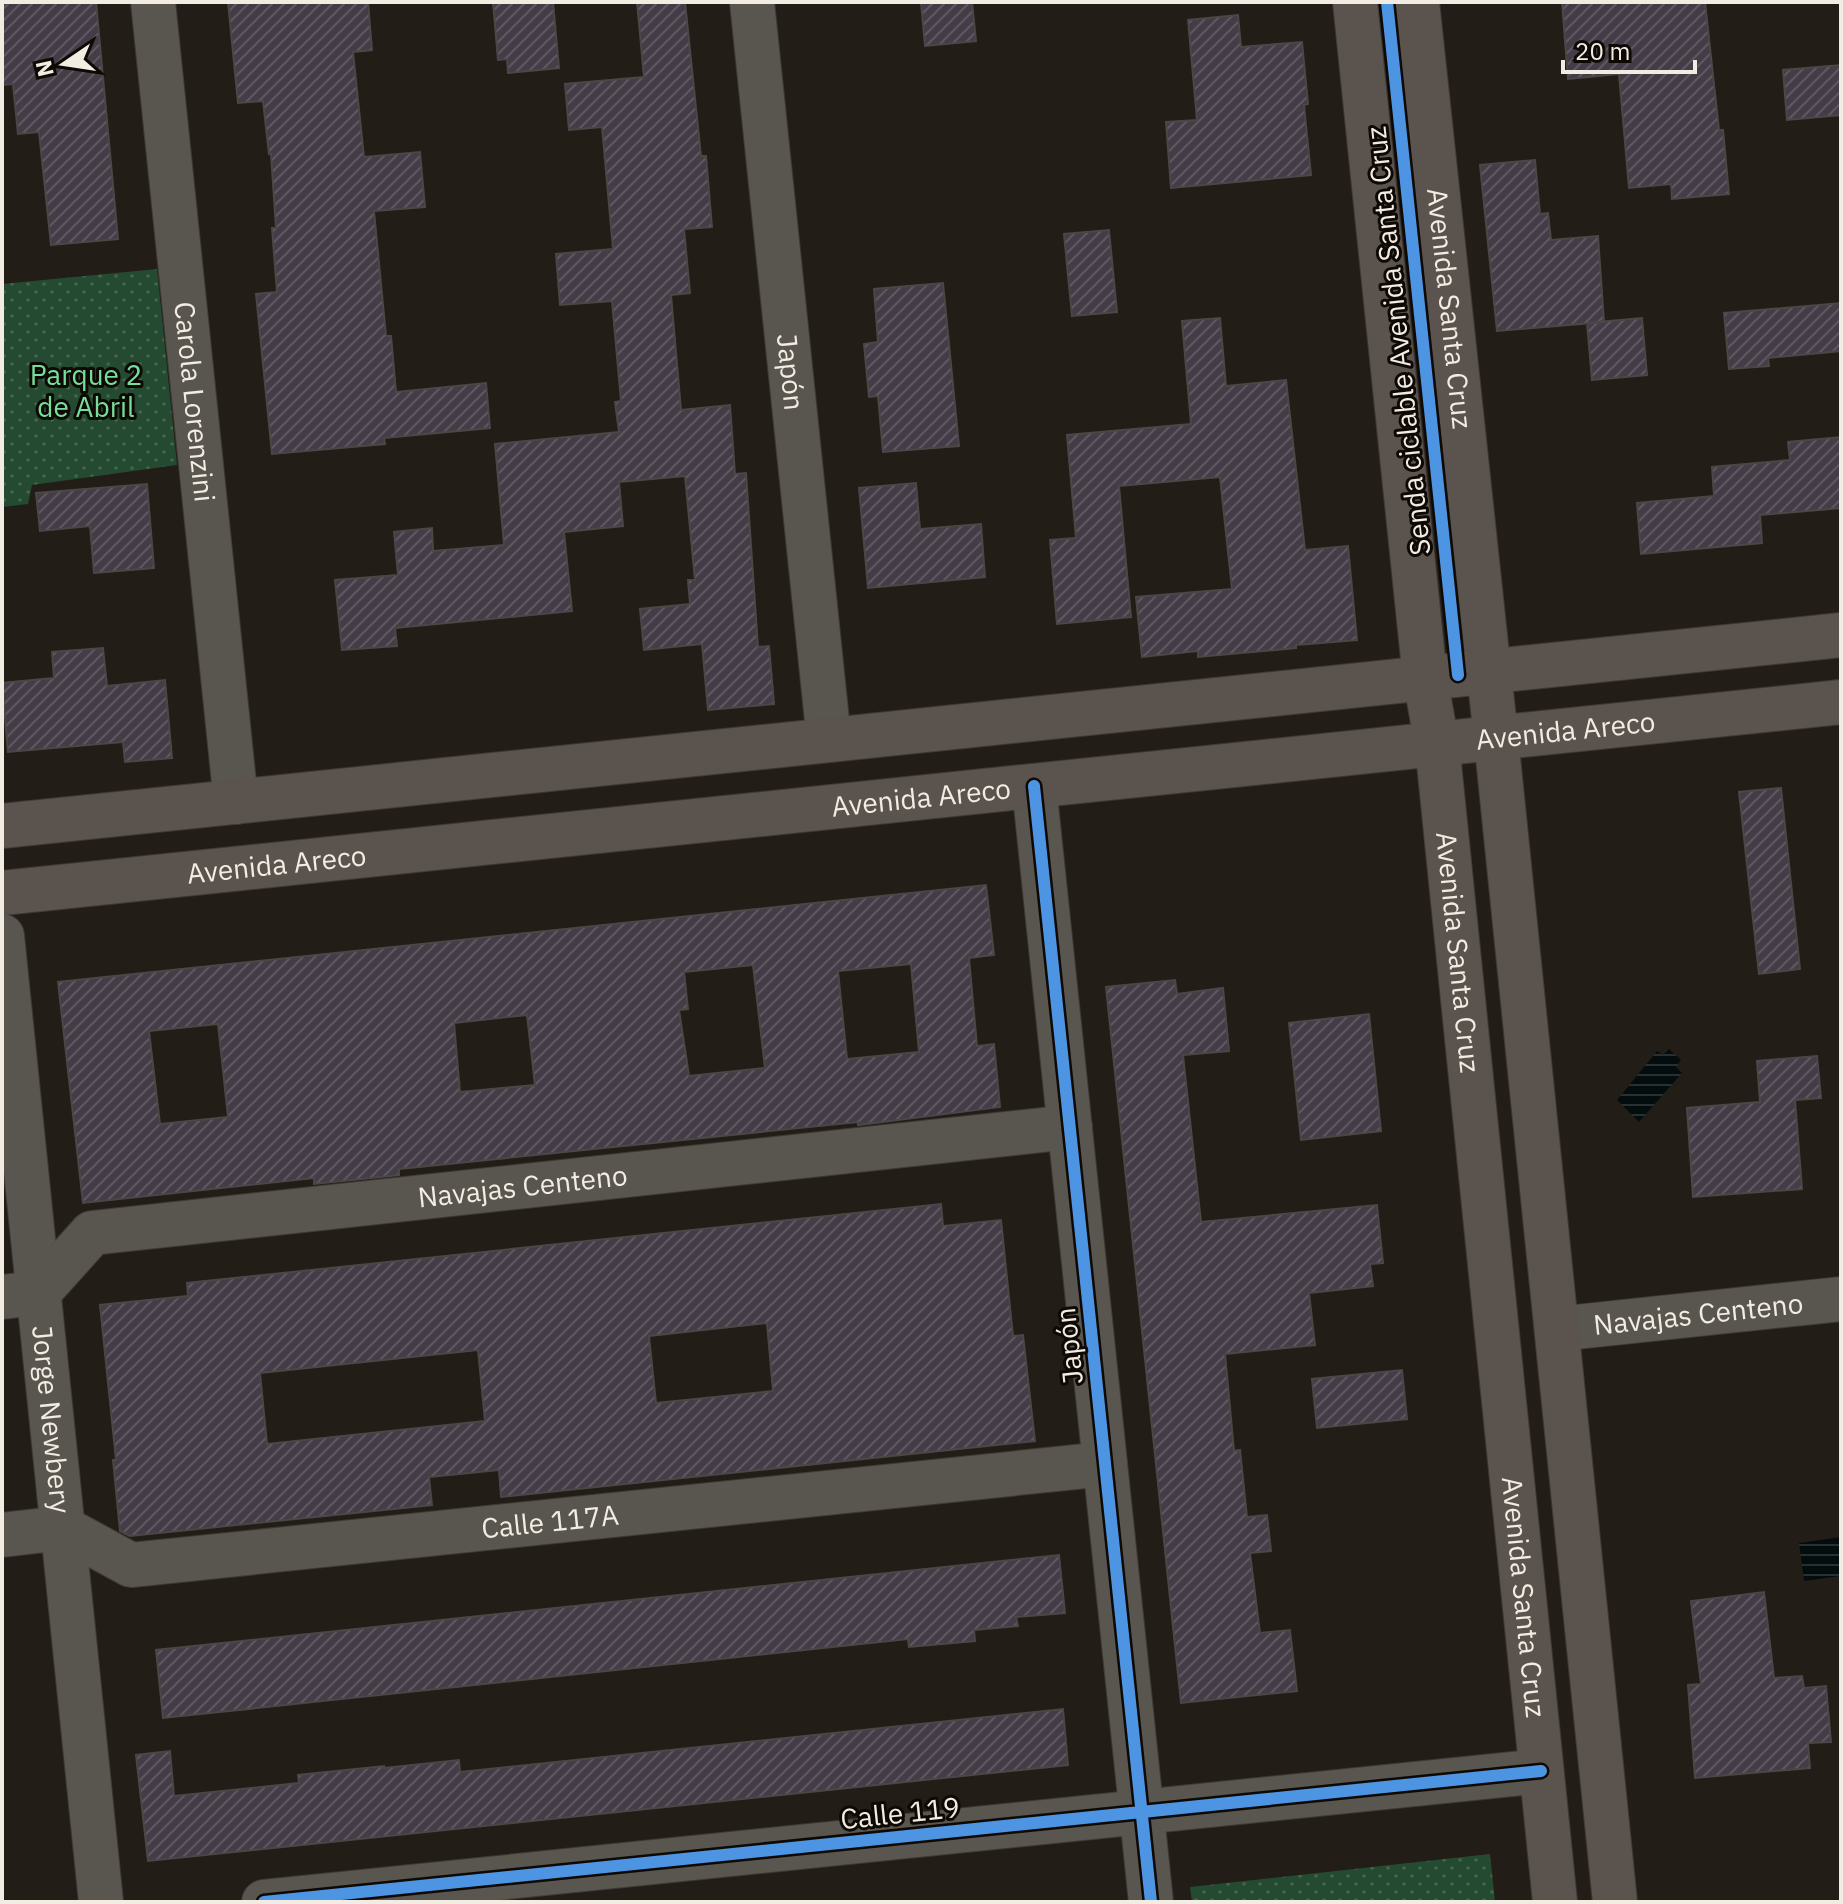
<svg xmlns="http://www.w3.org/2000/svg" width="1843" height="1904" font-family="'IBM Plex Sans',sans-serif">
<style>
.park{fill:url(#park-dots)}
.water{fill:url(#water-rules)}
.building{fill:url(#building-hatch);stroke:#4b4747;stroke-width:2;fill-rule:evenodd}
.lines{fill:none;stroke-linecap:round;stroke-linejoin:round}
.minor-casing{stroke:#3e3934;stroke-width:46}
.secondary-casing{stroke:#3e3934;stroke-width:46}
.minor{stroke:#59554f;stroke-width:44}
.secondary{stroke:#5b534d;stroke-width:44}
.cycleway-casing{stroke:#0e0905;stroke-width:17}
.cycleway{stroke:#4d94e3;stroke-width:12}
.labels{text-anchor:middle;stroke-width:6;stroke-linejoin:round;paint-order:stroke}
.street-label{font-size:28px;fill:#f3ece3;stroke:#0e0905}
.park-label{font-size:28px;fill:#76de9b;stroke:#0e0905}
</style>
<defs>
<pattern id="park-dots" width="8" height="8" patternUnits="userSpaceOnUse" patternTransform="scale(2)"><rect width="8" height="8" fill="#244a31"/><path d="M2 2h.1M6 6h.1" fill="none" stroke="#44644f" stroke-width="1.8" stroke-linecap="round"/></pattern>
<pattern id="water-rules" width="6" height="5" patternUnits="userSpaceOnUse" patternTransform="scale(2)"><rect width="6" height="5" fill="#040d0e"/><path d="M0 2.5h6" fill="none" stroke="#293031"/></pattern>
<pattern id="building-hatch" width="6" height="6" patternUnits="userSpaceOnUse" patternTransform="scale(2)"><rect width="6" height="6" fill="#443c46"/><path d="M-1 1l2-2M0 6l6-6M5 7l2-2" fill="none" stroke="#5f5861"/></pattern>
</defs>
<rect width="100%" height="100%" fill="#231d17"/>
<path class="park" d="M 157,269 L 177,465 L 32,485 L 28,504 L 2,507 L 2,284 Z
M 1490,1854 L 1495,1902 L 1192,1902 L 1190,1887 Z"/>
<path class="water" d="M 1669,1049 L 1681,1060 L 1676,1067 L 1682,1073 L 1639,1122 L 1617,1100 L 1657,1051 L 1663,1055 Z
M 1841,1537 L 1841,1576 L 1804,1581 L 1799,1543 Z"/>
<path class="building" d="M 2,2 L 96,2 L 118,239 L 51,245 L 39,132 L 18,134 L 13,84 L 2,85 Z
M 228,2 L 368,2 L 372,50 L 353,52 L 364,157 L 420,152 L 425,207 L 374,211 L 386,336 L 391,336 L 396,392 L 486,383 L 490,428 L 384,438 L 385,444 L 272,454 L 256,294 L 277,292 L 272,228 L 276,228 L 271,154 L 269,154 L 263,101 L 238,103 Z
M 493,2 L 553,2 L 559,68 L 508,73 L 507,59 L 498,60 Z
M 637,2 L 685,2 L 701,156 L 706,156 L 712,227 L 684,229 L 690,293 L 671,295 L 681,410 L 730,405 L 735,474 L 746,473 L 758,647 L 769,646 L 774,704 L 708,710 L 702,644 L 644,650 L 640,609 L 690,604 L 688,580 L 695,580 L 685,476 L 619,482 L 623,526 L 564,532 L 572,611 L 395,628 L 397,646 L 342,650 L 335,580 L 398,575 L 394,532 L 432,528 L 433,551 L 504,545 L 495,444 L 619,432 L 615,402 L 621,401 L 612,301 L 560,305 L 556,254 L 613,249 L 602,127 L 569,130 L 565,84 L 644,77 Z
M 921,2 L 972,2 L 976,41 L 925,46 Z
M 1562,2 L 1705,2 L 1719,130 L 1723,130 L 1729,194 L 1672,199 L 1671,184 L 1629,188 L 1619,74 L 1568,79 Z
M 1238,15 L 1241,47 L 1302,42 L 1308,104 L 1304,105 L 1311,175 L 1171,188 L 1166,122 L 1197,120 L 1188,20 Z
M 1841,65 L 1841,115 L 1787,120 L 1783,70 Z
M 1535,160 L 1540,214 L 1548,213 L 1551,240 L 1598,236 L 1604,322 L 1497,331 L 1480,165 Z
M 1109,230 L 1117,312 L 1072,316 L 1064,234 Z
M 943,283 L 959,446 L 883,452 L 878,396 L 869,397 L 864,344 L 878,342 L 874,289 Z
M 1841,303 L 1841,351 L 1768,358 L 1769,366 L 1729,369 L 1724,313 Z
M 1220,318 L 1226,386 L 1286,380 L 1305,550 L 1348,546 L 1357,640 L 1296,645 L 1296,648 L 1198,657 L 1198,651 L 1142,657 L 1136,597 L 1232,589 L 1220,477 L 1119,486 L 1131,617 L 1057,624 L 1050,540 L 1076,538 L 1067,435 L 1191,424 L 1182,321 Z
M 1642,318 L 1647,375 L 1592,380 L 1587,323 Z
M 1841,437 L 1841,508 L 1760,515 L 1762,543 L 1641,554 L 1637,503 L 1714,496 L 1712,467 L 1790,460 L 1788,442 Z
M 916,483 L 920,529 L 981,524 L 985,577 L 868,588 L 859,488 Z
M 147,484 L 154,568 L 94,573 L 90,526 L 40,531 L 36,493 Z
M 103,648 L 107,686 L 165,680 L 172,758 L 125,762 L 123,742 L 8,752 L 2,683 L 54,678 L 52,652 Z
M 1781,788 L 1800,969 L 1759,974 L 1739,792 Z
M 986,885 L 994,955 L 969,958 L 977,1046 L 994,1044 L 1000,1107 L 858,1125 L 858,1122 L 399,1169 L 399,1175 L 314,1184 L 314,1178 L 83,1203 L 58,982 ZM 911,964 L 919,1052 L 847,1059 L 838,971 ZM 753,965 L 765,1068 L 689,1076 L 679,1010 L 688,1009 L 684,972 ZM 527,1015 L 535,1085 L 460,1092 L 454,1023 ZM 218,1024 L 228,1117 L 160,1124 L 149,1031 Z
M 1175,980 L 1177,994 L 1223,988 L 1229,1051 L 1183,1055 L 1201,1222 L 1377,1205 L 1383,1263 L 1370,1264 L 1373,1286 L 1309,1293 L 1315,1345 L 1225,1354 L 1234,1451 L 1240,1450 L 1247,1517 L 1267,1515 L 1271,1551 L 1250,1553 L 1260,1633 L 1290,1630 L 1297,1691 L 1181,1703 L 1106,987 Z
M 1369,1014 L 1381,1131 L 1301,1140 L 1289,1023 Z
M 1817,1056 L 1821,1098 L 1795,1100 L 1802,1189 L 1693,1197 L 1687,1108 L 1760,1102 L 1757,1061 Z
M 941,1204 L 943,1226 L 1001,1220 L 1013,1336 L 1023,1335 L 1035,1441 L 501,1497 L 499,1470 L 429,1477 L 432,1505 L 130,1536 L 120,1531 L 113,1460 L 116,1460 L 100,1305 L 188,1296 L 187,1283 ZM 767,1323 L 773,1391 L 656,1403 L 649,1336 ZM 478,1350 L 485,1421 L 267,1444 L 260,1373 Z
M 1402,1370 L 1407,1419 L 1317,1428 L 1312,1379 Z
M 1059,1555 L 1065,1613 L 1016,1617 L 1018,1626 L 974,1630 L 975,1641 L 909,1647 L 908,1639 L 163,1718 L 156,1650 Z
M 1764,1592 L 1774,1678 L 1802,1676 L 1804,1688 L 1826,1686 L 1831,1742 L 1808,1743 L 1810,1768 L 1695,1778 L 1688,1685 L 1701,1684 L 1691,1601 Z
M 1063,1709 L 1068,1765 L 148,1861 L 136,1755 L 170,1751 L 174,1796 L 299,1783 L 298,1775 L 384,1766 L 384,1768 L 459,1760 L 460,1772 Z"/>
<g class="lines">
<g class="minor-casing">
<g id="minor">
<path id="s1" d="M 153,2 L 236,802"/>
<path id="s2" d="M 752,2 L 829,740"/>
<path d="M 1034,786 L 1151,1902"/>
<path id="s3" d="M 2,936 L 101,1902"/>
<path id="s4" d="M 2,1297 L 38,1293 L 92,1233 L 1070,1127"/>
<path id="s5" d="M 1557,1329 L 1841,1299"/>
<path id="s6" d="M 2,1535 L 63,1528 L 131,1565 L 1105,1464"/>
<path d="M 264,1902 L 1541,1771"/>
</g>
</g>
<g class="secondary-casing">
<g id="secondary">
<path id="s7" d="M 1355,2 L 1425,678 L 1437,744 L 1555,1902"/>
<path id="s8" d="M 1417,2 L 1496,738 L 1615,1902"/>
<path d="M 2,826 L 1841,635"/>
<path id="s9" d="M 2,893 L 1841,702"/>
</g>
</g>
<use href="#minor" class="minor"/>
<use href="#secondary" class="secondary"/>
<g class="cycleway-casing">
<path id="cycleway" d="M 1387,2 L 1458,675
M 1034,786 L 1151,1902
M 264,1902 L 1541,1771"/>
</g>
<use href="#cycleway" class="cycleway"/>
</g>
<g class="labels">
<g class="street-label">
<text dy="10" stroke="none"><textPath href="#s8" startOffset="308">Avenida Santa Cruz</textPath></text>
<text transform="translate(1398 341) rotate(-96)" y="10">Senda ciclable Avenida Santa Cruz</text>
<text dy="10" stroke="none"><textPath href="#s2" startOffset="372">Japón</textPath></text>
<text dy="10" stroke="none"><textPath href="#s1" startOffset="402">Carola Lorenzini</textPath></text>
<text dy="10" stroke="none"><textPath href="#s9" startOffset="1572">Avenida Areco</textPath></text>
<text dy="10" stroke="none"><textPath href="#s9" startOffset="924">Avenida Areco</textPath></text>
<text dy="10" stroke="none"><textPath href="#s9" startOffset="276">Avenida Areco</textPath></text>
<text dy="10" stroke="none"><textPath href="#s7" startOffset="956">Avenida Santa Cruz</textPath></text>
<text dy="10" stroke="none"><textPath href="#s4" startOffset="550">Navajas Centeno</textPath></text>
<text dy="10" stroke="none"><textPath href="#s5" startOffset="142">Navajas Centeno</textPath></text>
<text transform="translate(1069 1346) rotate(-96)" y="10">Japón</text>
<text dy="10" stroke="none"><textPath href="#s3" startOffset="486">Jorge Newbery</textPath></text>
<text dy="10" stroke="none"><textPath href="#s6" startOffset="560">Calle 117A</textPath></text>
<text dy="10" stroke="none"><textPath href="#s7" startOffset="1604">Avenida Santa Cruz</textPath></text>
<text transform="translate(900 1813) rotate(-6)" y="10">Calle 119</text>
</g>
<g class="park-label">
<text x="86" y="385">Parque 2<tspan x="86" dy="32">de Abril</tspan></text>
</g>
</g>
<rect width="1843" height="1904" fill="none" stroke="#f3ece3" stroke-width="8"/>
<g transform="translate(64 64) rotate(257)" stroke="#0e0905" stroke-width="6" paint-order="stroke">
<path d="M0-6L14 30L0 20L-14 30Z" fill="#f3ece3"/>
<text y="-12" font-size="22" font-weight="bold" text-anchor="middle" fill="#f3ece3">N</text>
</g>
<path d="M1563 60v12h132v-12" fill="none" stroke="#f3ece3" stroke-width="4"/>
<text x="1575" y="60" font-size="24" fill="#f3ece3" stroke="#0e0905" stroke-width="6" paint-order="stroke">20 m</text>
</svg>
